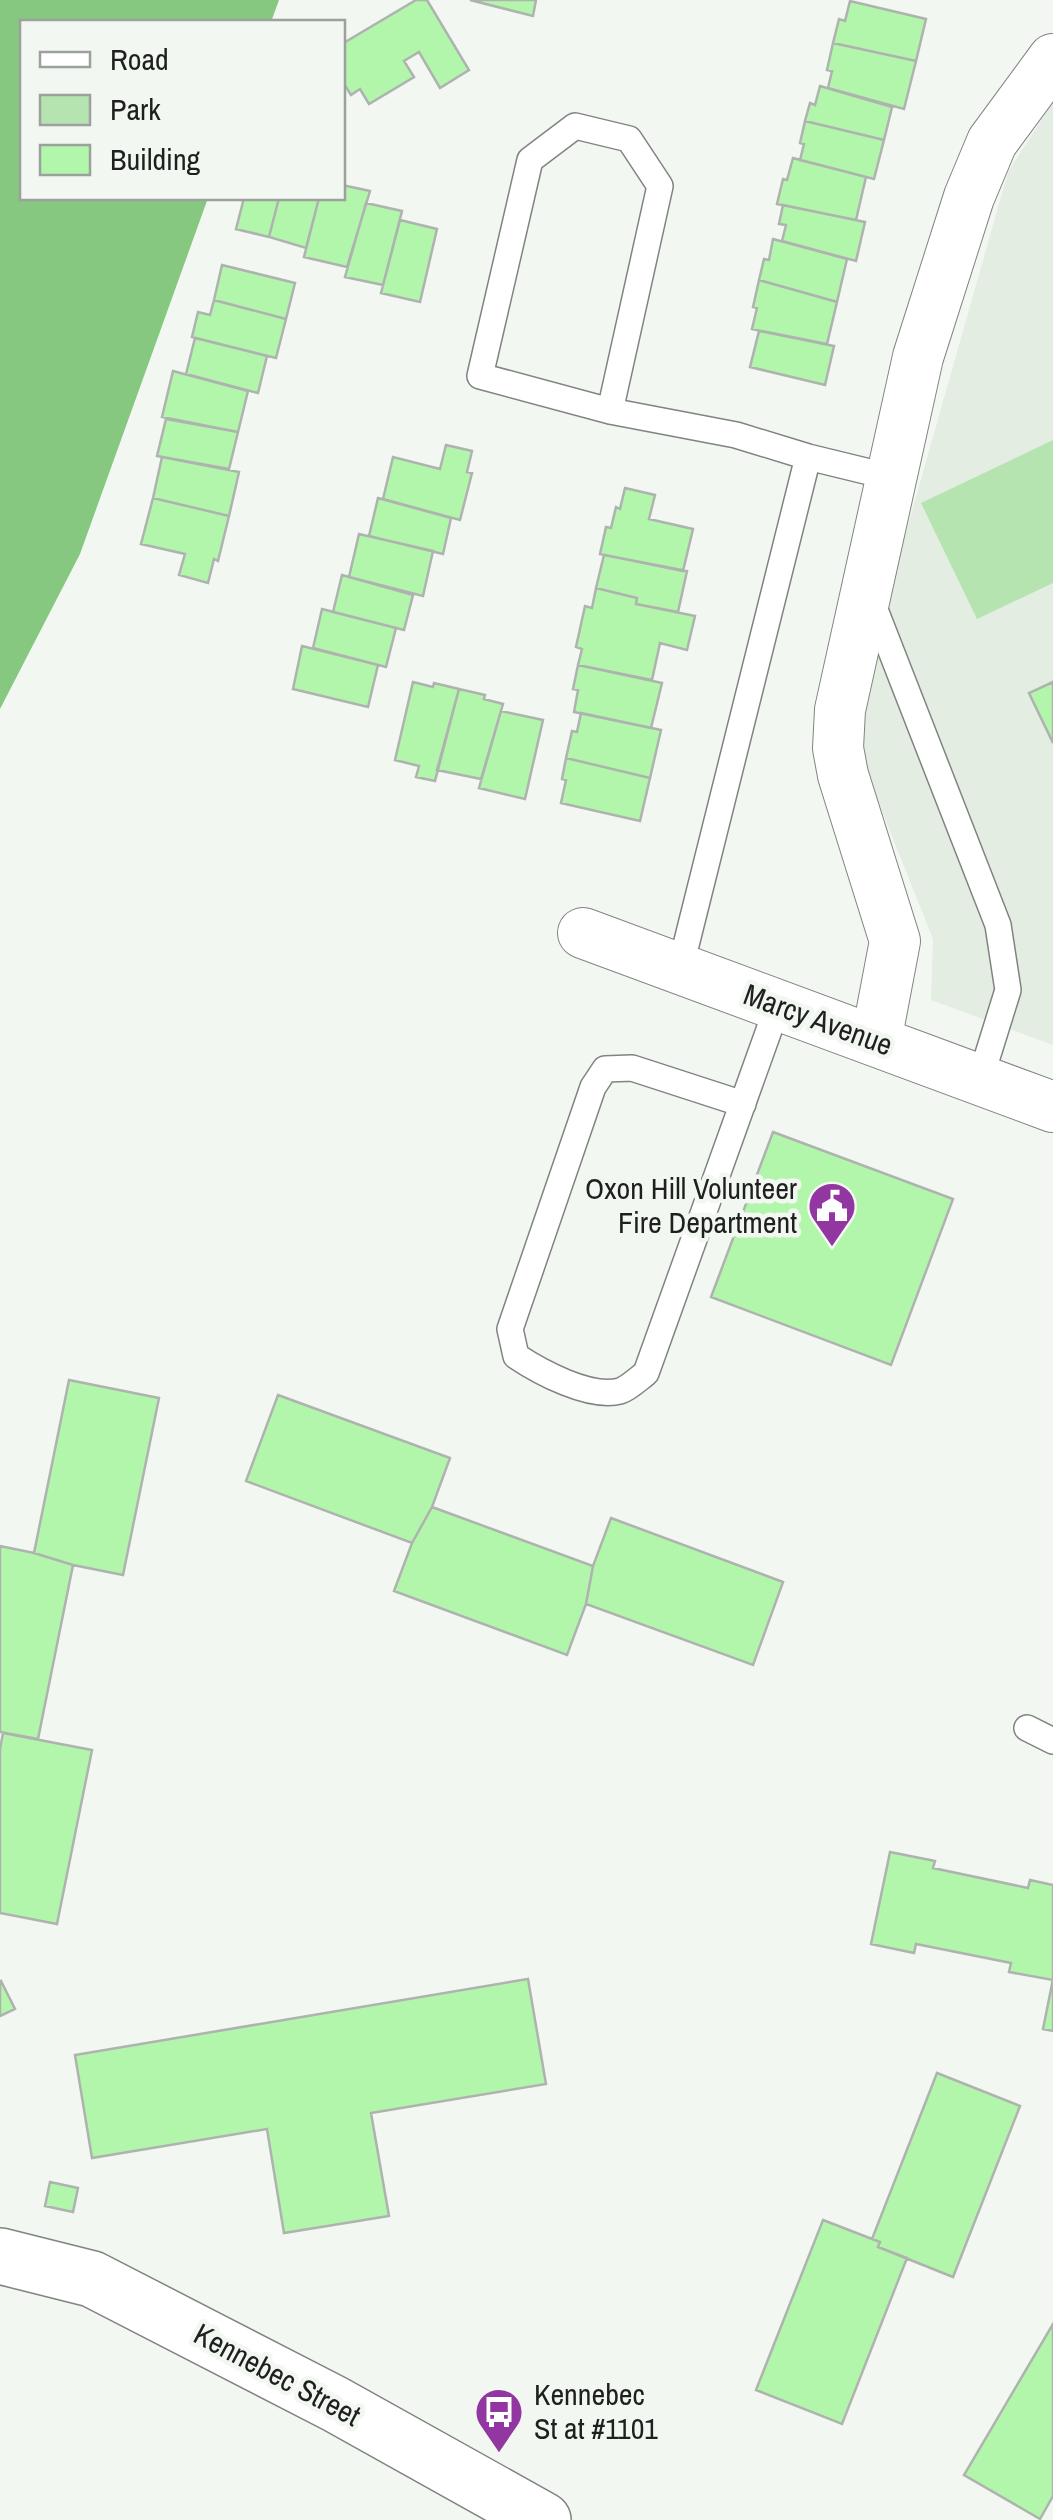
<svg xmlns="http://www.w3.org/2000/svg" width="1053" height="2520" font-family="'Archivo Narrow',sans-serif">
<style>
.built{fill:#e3ede2}
.green{fill:#b6e4b0}
.forest{fill:#86c87f}
.building{fill:#b2f6ab;stroke:#afb3af;stroke-width:2.5}
.lines{fill:none;stroke-linecap:round;stroke-linejoin:round}
.service-casing{stroke:#808480;stroke-width:28}
.minor-casing{stroke:#808480;stroke-width:52}
.tertiary-casing{stroke:#808480;stroke-width:58}
.service{stroke:#fff;stroke-width:25}
.minor{stroke:#fff;stroke-width:50}
.tertiary{stroke:#fff;stroke-width:55}
.labels{text-anchor:middle;stroke-width:9;stroke-linejoin:round;paint-order:stroke}
.street-label{font-size:30px;fill:#1e201e;stroke:#f2f7f2}
.poi-label{font-size:30px;fill:#1e201e;stroke:#f2f7f2;text-anchor:end}
</style>
<rect width="100%" height="100%" fill="#f2f7f2"/>
<path class="built" d="M 1053,102 L 1053,1045 L 931,1000 L 933,939 L 864,766 L 861,691 L 1008,172 Z"/>
<path class="green" d="M 1053,440 L 1053,583 L 977,619 L 921,503 Z"/>
<path class="forest" d="M 0,0 L 279,0 L 271,22 L 22,22 L 22,198 L 208,198 L 80,554 L 0,709 Z"/>
<path class="building" d="M 416,0 L 427,0 L 469,70 L 440,88 L 419,52 L 404,61 L 414,77 L 369,104 L 360,89 L 351,95 L 342,81 L 342,44 Z
M 470,0 L 536,0 L 533,16 Z
M 850,1 L 926,19 L 916,61 L 833,43 L 839,19 L 845,21 Z
M 833,43 L 916,61 L 904,109 L 828,88 L 832,71 L 827,70 Z
M 820,86 L 892,107 L 884,140 L 805,121 L 810,103 L 815,105 Z
M 805,121 L 884,140 L 874,179 L 800,160 L 804,144 L 800,143 Z
M 793,158 L 866,177 L 856,220 L 777,204 L 783,179 L 787,180 Z
M 342,185 L 370,191 L 347,267 L 304,257 L 319,198 L 342,198 Z
M 244,198 L 279,198 L 269,237 L 236,229 Z
M 279,198 L 319,198 L 306,248 L 269,237 Z
M 366,203 L 402,211 L 383,285 L 345,277 Z
M 783,205 L 865,222 L 856,261 L 782,241 L 786,225 L 779,224 Z
M 400,220 L 437,229 L 420,302 L 381,293 Z
M 773,239 L 847,259 L 837,302 L 759,280 L 764,259 L 769,260 Z
M 222,265 L 295,283 L 286,319 L 214,300 Z
M 759,280 L 837,302 L 827,344 L 752,329 L 757,308 L 753,307 Z
M 214,300 L 286,319 L 276,358 L 192,337 L 198,312 L 210,315 Z
M 759,331 L 834,346 L 825,385 L 750,367 Z
M 195,338 L 267,356 L 258,393 L 186,374 Z
M 173,371 L 248,391 L 238,432 L 162,417 Z
M 166,419 L 238,432 L 229,469 L 157,456 Z
M 446,445 L 472,451 L 467,472 L 472,473 L 460,520 L 383,499 L 393,457 L 440,469 Z
M 162,457 L 239,472 L 229,516 L 153,498 Z
M 625,488 L 655,495 L 649,519 L 693,529 L 683,571 L 600,554 L 606,527 L 611,528 L 616,507 L 620,509 Z
M 153,498 L 229,516 L 218,561 L 214,559 L 208,583 L 179,575 L 185,554 L 141,544 Z
M 378,498 L 451,518 L 443,554 L 369,536 Z
M 359,534 L 433,551 L 423,596 L 349,577 Z
M 604,555 L 687,571 L 678,612 L 636,604 L 637,598 L 596,588 Z
M 342,575 L 413,595 L 404,630 L 333,612 Z
M 596,588 L 637,598 L 636,604 L 695,616 L 687,650 L 660,643 L 652,680 L 578,665 L 582,649 L 576,647 L 585,606 L 592,608 Z
M 322,609 L 396,628 L 386,667 L 313,648 Z
M 302,646 L 378,665 L 368,707 L 293,689 Z
M 578,665 L 662,683 L 651,728 L 574,712 L 578,690 L 573,689 Z
M 413,682 L 433,687 L 434,683 L 459,689 L 435,781 L 416,777 L 419,766 L 395,760 Z
M 1053,682 L 1053,743 L 1029,693 Z
M 459,689 L 485,695 L 484,699 L 503,704 L 481,779 L 437,770 Z
M 501,711 L 543,720 L 525,799 L 479,788 Z
M 581,713 L 661,730 L 650,778 L 566,758 L 572,731 L 577,732 Z
M 566,758 L 650,778 L 640,821 L 561,803 L 566,780 L 562,779 Z
M 773,1132 L 953,1199 L 891,1365 L 711,1297 Z
M 69,1380 L 159,1398 L 123,1575 L 73,1565 L 34,1553 Z
M 278,1395 L 450,1458 L 432,1507 L 412,1543 L 246,1481 Z
M 432,1507 L 593,1566 L 586,1604 L 567,1655 L 394,1591 L 412,1543 Z
M 611,1518 L 783,1582 L 753,1665 L 586,1604 L 593,1566 Z
M 0,1546 L 34,1553 L 73,1565 L 38,1739 L 0,1732 Z
M 3,1733 L 92,1750 L 57,1924 L 0,1913 L 0,1749 Z
M 890,1852 L 935,1861 L 933,1868 L 1028,1888 L 1030,1880 L 1053,1885 L 1053,1980 L 1009,1972 L 1011,1963 L 916,1944 L 914,1953 L 871,1944 Z
M 528,1979 L 546,2084 L 371,2113 L 389,2216 L 284,2233 L 267,2129 L 92,2158 L 75,2055 Z
M 1053,1979 L 1053,2031 L 1043,2029 Z
M 1,1981 L 15,2009 L 0,2016 L 0,1982 Z
M 937,2073 L 1020,2106 L 953,2277 L 878,2247 L 880,2242 L 872,2239 Z
M 50,2182 L 78,2188 L 73,2212 L 45,2206 Z
M 823,2220 L 880,2242 L 878,2247 L 907,2258 L 842,2424 L 756,2390 Z
M 1053,2324 L 1053,2496 L 1040,2519 L 964,2475 Z"/>
<g class="lines">
<g class="service-casing">
<path id="service" d="M 575,126 L 629,139 L 660,186 L 610,411 L 480,376 L 530,160 Z
M 610,411 L 736,435 L 808,457 L 890,477
M 872,602 L 998,925 L 1008,990 L 980,1080
M 680,969 L 808,457
M 743,1104 L 632,1068 L 605,1069 L 593,1087 L 510,1329 L 516,1356 C 540,1372 590,1399 620,1391 C 629,1388 638,1379 646,1373 L 778,1005
M 1027,1728 L 1053,1741"/>
</g>
<g class="minor-casing">
<path id="minor" d="M 583,933 L 1053,1107
M 876,1041 L 895,941 L 843,775 L 838,748 L 840,710 L 918,357 L 969,197 L 992,142 L 1053,59"/>
</g>
<g class="tertiary-casing">
<path id="tertiary" d="M 0,2256 L 92,2279 L 335,2404 L 543,2520"/>
</g>
<use href="#service" class="service"/>
<use href="#minor" class="minor"/>
<use href="#tertiary" class="tertiary"/>
</g>
<defs>
<g id="civic-pin" transform="scale(2.5)"><path d="M0 17L-7.5 6A9.5 9.5 0 1 1 7.5 6Z" fill="#9236a1" stroke="#f2f7f2"/><path d="M-.6-6.5H3V-4.5H.6V-3L4-1V1h2V6H-6V1h2V-1L-.6-3ZM-1.2 2.5V6h2.4V2.5Z" fill="#fff"/></g>
<g id="bus-pin" transform="scale(2.5)"><path d="M0 17L-7.5 6A9.5 9.5 0 1 1 7.5 6Z" fill="#9236a1" stroke="#f2f7f2"/><path d="M-5-6H5V4H4V6H2V4H-2V6H-4V4H-5ZM-3.5-4V0h7V-4ZM-3.5 1.2v1.5H-2V1.2ZM2 1.2v1.5H3.5V1.2Z" fill="#fff"/></g>
</defs>
<g fill-rule="evenodd">
<use href="#civic-pin" x="832" y="1206"/>
<use href="#bus-pin" x="499" y="2412"/>
</g>
<g class="labels">
<g class="street-label">
<text transform="translate(818 1020) rotate(20)" y="10">Marcy Avenue</text>
<text transform="translate(277 2375) rotate(28)" y="10">Kennebec Street</text>
</g>
<g class="poi-label">
<text x="797" y="1199">Oxon Hill Volunteer<tspan x="797" dy="34">Fire Department</tspan></text>
<text x="534" y="2405" text-anchor="start">Kennebec<tspan x="534" dy="34">St at #1101</tspan></text>
</g>
</g>
<rect x="20" y="20" width="325" height="180" fill="#f2f7f2" stroke="#9da19d" stroke-width="2.5"/>
<rect x="40" y="52" width="50" height="15" fill="#ffffff" stroke="#9da19d" stroke-width="2.5"/>
<text x="110" y="70" font-size="30" fill="#1e201e">Road</text>
<rect x="40" y="95" width="50" height="30" fill="#b6e4b0" stroke="#9da19d" stroke-width="2.5"/>
<text x="110" y="120" font-size="30" fill="#1e201e">Park</text>
<rect x="40" y="145" width="50" height="30" fill="#b2f6ab" stroke="#9da19d" stroke-width="2.5"/>
<text x="110" y="170" font-size="30" fill="#1e201e">Building</text>
</svg>
